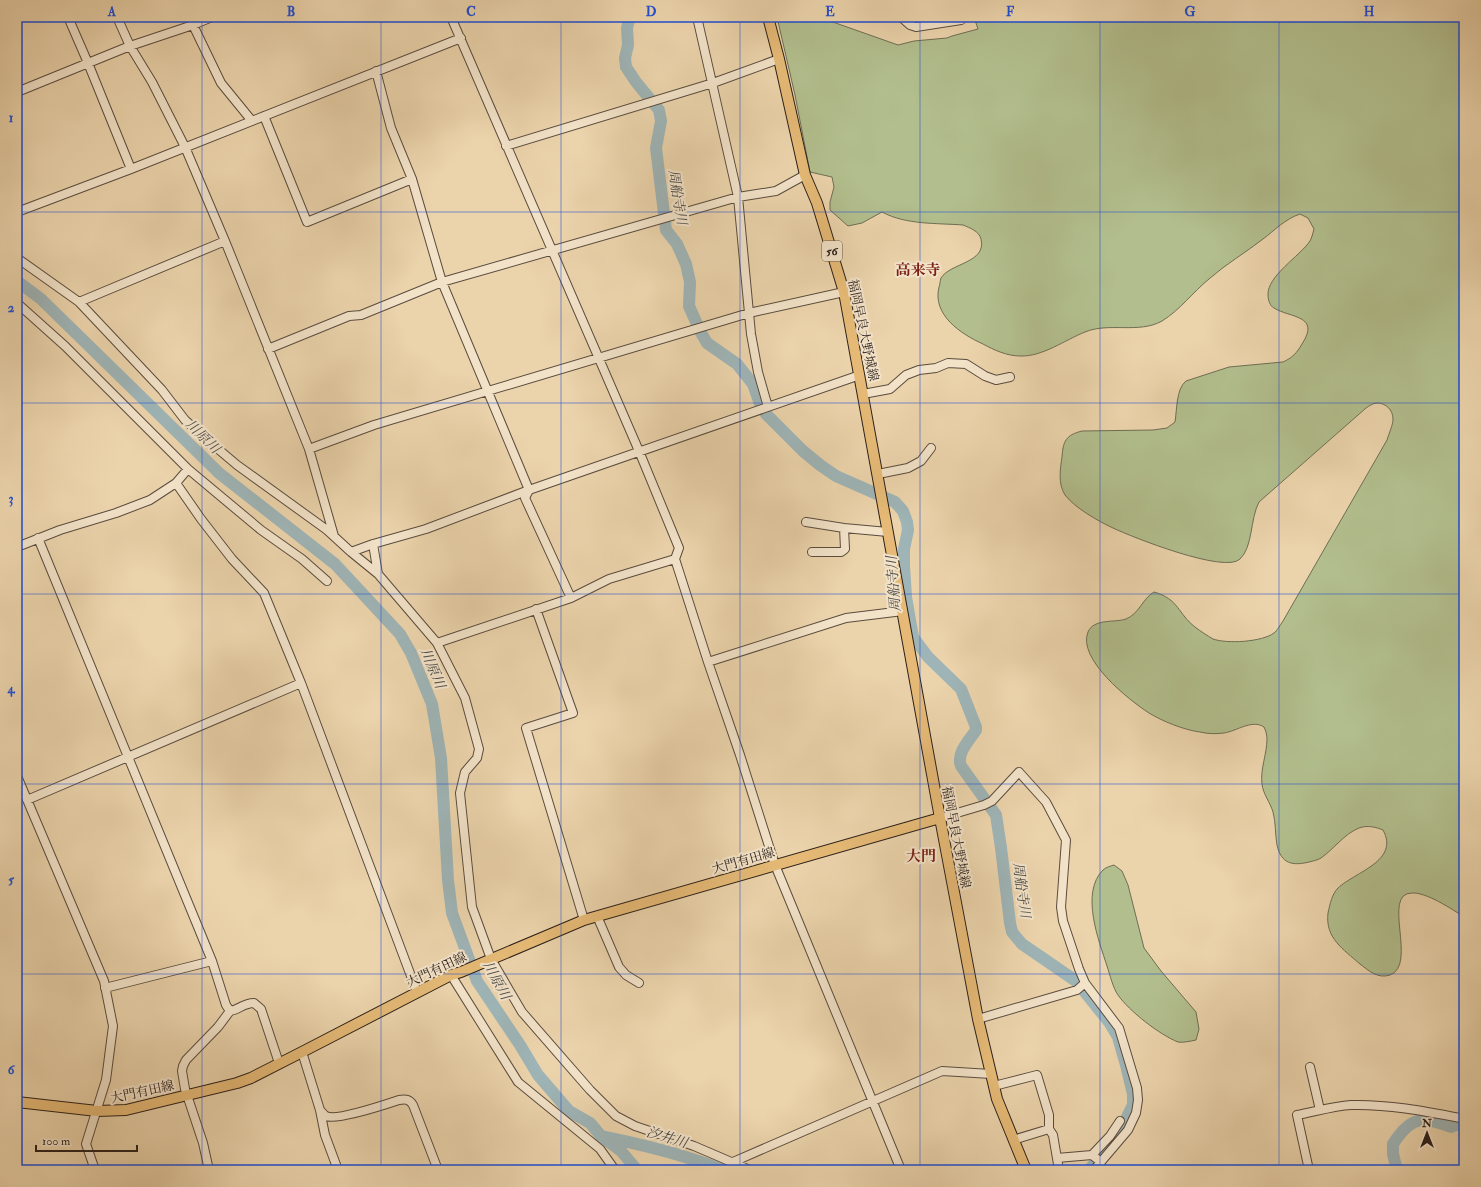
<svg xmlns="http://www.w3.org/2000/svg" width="1481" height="1187" font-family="'IM FELL Double Pica','Noto Serif JP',serif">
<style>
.green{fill:#b2be8d;stroke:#6e6e54}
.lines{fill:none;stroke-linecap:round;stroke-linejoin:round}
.river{stroke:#9eb4b6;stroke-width:12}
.minor-casing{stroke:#5a4c3e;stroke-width:10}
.major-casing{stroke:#2a1f1a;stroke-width:12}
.minor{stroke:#f2e2c8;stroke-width:8}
.major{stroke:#e6ba76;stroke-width:10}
.grid{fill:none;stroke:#1d4ed8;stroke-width:1;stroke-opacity:0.55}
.labels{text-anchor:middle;stroke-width:4;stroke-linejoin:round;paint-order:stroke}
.shield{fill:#f2e2c8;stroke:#665a4e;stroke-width:1}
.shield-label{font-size:12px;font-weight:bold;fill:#2a1f1a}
.street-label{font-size:13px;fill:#2a1f1a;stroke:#f2e2c8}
.water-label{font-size:14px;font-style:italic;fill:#4d4c49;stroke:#f2e2c8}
.quarter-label{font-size:15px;font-weight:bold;fill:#7a1f14;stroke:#f2e2c8}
.neatline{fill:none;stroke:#1d4ed8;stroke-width:1.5}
.grid-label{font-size:13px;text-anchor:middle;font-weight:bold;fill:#1d4ed8}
</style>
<rect width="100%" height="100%" fill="#ebd3ab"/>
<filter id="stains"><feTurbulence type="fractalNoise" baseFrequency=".005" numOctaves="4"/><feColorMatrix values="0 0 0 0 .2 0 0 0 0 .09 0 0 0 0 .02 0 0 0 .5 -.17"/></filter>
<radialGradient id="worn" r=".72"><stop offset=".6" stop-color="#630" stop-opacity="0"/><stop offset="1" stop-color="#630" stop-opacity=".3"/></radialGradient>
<path class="green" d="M 777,17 L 826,17 L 830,21 L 898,45 L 914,41 L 947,38 L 952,36 L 978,29 L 974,17 L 1464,17 L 1464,917 C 1452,909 1426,892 1412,893 C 1381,893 1418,965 1390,975 C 1378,979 1369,971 1360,964 C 1343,949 1325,938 1328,913 C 1330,904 1332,894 1338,888 C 1355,872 1400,861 1383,830 C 1376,827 1367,825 1359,828 C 1344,834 1334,849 1321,858 C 1318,860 1313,861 1309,862 C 1293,866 1281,864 1277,845 C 1275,834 1276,823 1273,812 C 1270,802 1263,794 1262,784 C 1260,769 1267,754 1267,739 C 1267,735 1266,731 1264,727 C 1252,719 1237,731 1224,733 C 1216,734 1208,734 1200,732 C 1184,730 1162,721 1149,713 C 1129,700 1077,659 1088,632 C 1094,618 1115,623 1126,619 C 1139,614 1143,598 1154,592 C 1179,599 1178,614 1195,627 C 1200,631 1208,636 1213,639 C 1227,644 1262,642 1274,633 C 1277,631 1280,625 1283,621 L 1387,440 C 1389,433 1393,425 1393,419 C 1393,410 1386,403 1377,403 C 1373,403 1369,406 1366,408 L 1259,502 C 1250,519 1253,547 1240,559 C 1225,574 1132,537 1113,528 C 1098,521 1075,508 1065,495 C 1058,484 1060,470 1062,457 C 1063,441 1066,435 1082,431 L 1153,430 L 1167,428 L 1175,422 C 1177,410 1176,389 1186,381 L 1229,367 L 1283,362 C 1292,358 1297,353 1302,344 C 1321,315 1290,318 1274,308 C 1270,306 1268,300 1268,295 C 1267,276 1300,256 1310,241 C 1312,237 1313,233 1314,229 L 1308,218 L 1300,214 C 1285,219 1275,230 1263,239 C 1245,253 1226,264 1209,279 C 1193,292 1180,310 1162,321 C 1139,334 1109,322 1085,332 C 1065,340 1042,357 1020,356 C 1007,356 994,350 983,344 C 961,334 932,315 939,287 C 940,285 940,281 941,278 C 950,263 987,263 981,239 C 979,231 970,228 963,225 C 937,223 906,225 882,212 L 862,223 L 848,226 L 830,210 L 830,202 L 834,187 L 832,177 L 810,172 L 795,95 Z
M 1114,865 L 1122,871 L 1128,885 L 1144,948 L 1161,971 L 1196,1012 L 1199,1029 L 1196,1040 C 1191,1041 1183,1043 1178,1042 C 1160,1035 1129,1011 1118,995 C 1113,988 1110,975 1107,966 C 1099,941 1080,893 1103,870 C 1106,867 1111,866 1114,865 Z"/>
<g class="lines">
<path class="river" d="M 630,17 L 627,28 L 628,45 L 625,58 L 626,67 L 636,82 L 659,110 L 661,121 L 656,148 L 666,230 L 677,244 L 686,264 L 690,282 L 689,306 L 700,331 L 707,343 L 737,364 L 753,384 L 761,407 L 766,414 L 803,451 L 820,465 L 836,476 L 895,502 L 903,511 L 907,522 L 908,530 L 904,549 L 904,566 L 906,597 L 913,637 L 928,657 L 961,689 L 976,727 L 976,730 C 969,741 956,753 961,766 L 996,815 L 1001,848 L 1010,923 L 1012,932 L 1022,944 L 1076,981 L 1109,1022 L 1118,1037 L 1126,1065 L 1133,1094 L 1133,1105 L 1117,1137 L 1089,1170
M 17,281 L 41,299 L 219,473 L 335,564 L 400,634 L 411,653 L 432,704 L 441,758 L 448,880 L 452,913 L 477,981 L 520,1045 L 538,1075 L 569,1111 L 590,1123 L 602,1137 L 621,1151 L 637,1170
M 605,1137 C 644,1145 686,1155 722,1170
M 1397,1170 L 1393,1154 L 1393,1144 C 1411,1116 1422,1116 1451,1127 L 1461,1123 L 1464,1119"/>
<g class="minor-casing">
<path id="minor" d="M 68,17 L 88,63 L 131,169
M 117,17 L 130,46 L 152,82 L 185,147 L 225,241 L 309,449 L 334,536
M 451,17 L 639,451 L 679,548 L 675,559 L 708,662 L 740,755 L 775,865 L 901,1170
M 697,17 L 738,197 L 751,334 L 758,372 L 768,407
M 901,17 L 910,25 L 916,27 L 961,20
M 193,25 L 221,83 L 252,121
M 376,71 L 391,128 L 412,179 L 442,282 L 529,490 L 525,498 L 571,598 L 437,643
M 17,92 L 130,46 L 193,25 L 212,17
M 264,116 L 307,222 L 412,179
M 506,146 L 713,83 L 779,59
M 17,212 L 131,169 L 461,38
M 17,258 L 79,302 L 162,390 L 185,420 L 205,438 L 237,465 L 327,530 L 351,552 L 373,544 L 426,529 L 529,490 L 860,375
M 79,302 L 225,241
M 17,303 L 65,346 L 188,469 L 261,530 L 302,559 L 327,581
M 268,349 L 349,316 L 361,315 L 442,282 L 738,197 L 776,191 L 805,175
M 863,394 L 890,389 L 906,375 L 919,370 L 936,368 L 948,363 L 966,364 L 985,376 L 996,380 L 1010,377
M 309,449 L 374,425 L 749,313 L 844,292
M 878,474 L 908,468 L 921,461 L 931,448
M 176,483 L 201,519 L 232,559 L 264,593 L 301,683 L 417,992
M 806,522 L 844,528 L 888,532
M 38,538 L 212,961 L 226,1005 L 230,1011
M 373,544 L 378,574 L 437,643 L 465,698 L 479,749 L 477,758 L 465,772 L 460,793 L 472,907 L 491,959 L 522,1012 L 590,1090 L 616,1116 L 635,1126 L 694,1146 L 750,1170
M 17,547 L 60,530 L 116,513 L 150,500 L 176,483 L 188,469
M 351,552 L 378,574
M 812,552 L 841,552 L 845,549 L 844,528
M 571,598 L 609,579 L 675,559
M 536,609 L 573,713 L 526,728 L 584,920
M 708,662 L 846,618 L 903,611
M 17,776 L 104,981 L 113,1026 L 106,1080 L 86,1144 L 95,1170
M 27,800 L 301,683
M 940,818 L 984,805 L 992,801 L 1019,772 L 1046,802 L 1066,840 L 1061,907 L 1063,921 L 1079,969 L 1085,983 L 1119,1028 L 1137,1088 L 1138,1100 L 1136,1113 L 1128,1130 L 1094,1170
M 597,916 L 619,967 L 626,975 L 639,983
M 451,975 L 518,1082 L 600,1149 L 615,1170
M 105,988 L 212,961
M 978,1019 L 1077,990 L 1085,983
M 302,1052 L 320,1110 L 325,1135 L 338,1170
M 1310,1067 L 1320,1110
M 994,1086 L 1037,1075 L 1049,1115 L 1049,1129 L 1013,1140
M 320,1110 C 322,1112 324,1115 326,1116 C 336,1121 387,1104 399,1100 C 406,1099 409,1099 413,1105 L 438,1170
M 1049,1129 L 1053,1135 L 1059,1170
M 1092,1155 L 1110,1136 L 1120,1121
M 1057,1158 L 1092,1155 L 1101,1162
M 733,1162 L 942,1071 L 991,1074
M 209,1170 L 203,1143 L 185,1089 L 182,1071 L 183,1066 L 186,1060 L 218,1027 L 230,1011 C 239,1010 243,1003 254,1003 L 261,1009 L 279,1063
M 1309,1170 L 1297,1115 C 1314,1112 1333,1106 1351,1105 C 1387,1104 1424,1111 1460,1118 L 1464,1118"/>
</g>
<g class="major-casing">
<path id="major" d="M 768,17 L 779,59 L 805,175 L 817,203 L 844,292 L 940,818 L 978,1019 L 997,1099 L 1026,1170
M 17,1102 L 97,1111 L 126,1110 L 237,1083 L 251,1078 L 302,1052 L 451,975 L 461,972 L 584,920 L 940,818"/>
</g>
<use href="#minor" class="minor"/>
<use href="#major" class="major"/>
</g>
<path class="grid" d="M 202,17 L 202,1170M 381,17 L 381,1170M 561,17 L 561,1170M 740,17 L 740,1170M 920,17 L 920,1170M 1100,17 L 1100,1170M 1279,17 L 1279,1170M 17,212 L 1464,212M 17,403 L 1464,403M 17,594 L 1464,594M 17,784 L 1464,784M 17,974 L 1464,974"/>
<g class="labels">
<rect class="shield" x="822" y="241" width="20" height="20" rx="3"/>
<g class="shield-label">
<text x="832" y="255">56</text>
</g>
<g class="street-label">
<text transform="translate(864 330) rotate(78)" y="5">福岡早良大野城線</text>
<text transform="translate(957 837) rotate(79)" y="5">福岡早良大野城線</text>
<text transform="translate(743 860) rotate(-16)" y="5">大門有田線</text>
<text transform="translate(436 969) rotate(-25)" y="5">大門有田線</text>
<text transform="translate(142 1091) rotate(-12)" y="5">大門有田線</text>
</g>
<g class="water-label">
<text transform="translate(678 197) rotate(81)" y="5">周船寺川</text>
<text transform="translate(203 436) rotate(44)" y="5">川原川</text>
<text transform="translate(893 584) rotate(-94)" y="5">周船寺川</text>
<text transform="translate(433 668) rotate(67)" y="5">川原川</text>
<text transform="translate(1022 890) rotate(82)" y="5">周船寺川</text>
<text transform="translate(497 980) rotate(61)" y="5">川原川</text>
<text transform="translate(667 1137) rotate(17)" y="5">汐井川</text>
</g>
<g class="quarter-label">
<text x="918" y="275">高来寺</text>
<text x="921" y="861">大門</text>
</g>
</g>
<rect width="1481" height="1187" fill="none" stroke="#ebd3ab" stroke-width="44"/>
<g transform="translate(1427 1133)" stroke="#f2e2c8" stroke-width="3" paint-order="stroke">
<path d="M0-3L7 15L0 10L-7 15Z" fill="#2a1f1a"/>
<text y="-6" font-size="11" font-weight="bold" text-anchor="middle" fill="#2a1f1a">N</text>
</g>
<path d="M36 1145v6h101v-6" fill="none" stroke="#2a1f1a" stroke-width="2"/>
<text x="42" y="1145" font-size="12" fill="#2a1f1a" stroke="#f2e2c8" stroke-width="3" paint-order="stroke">100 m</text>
<rect x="22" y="22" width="1437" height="1143" class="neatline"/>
<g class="grid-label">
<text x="112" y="16">A</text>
<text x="291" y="16">B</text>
<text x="471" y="16">C</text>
<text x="651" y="16">D</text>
<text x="830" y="16">E</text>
<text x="1010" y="16">F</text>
<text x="1190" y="16">G</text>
<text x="1369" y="16">H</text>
<text x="11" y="122">1</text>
<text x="11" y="312">2</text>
<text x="11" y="503">3</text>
<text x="11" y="693">4</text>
<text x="11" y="884">5</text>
<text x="11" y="1074">6</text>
</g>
<rect width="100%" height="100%" filter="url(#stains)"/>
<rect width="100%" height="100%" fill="url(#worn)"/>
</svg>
